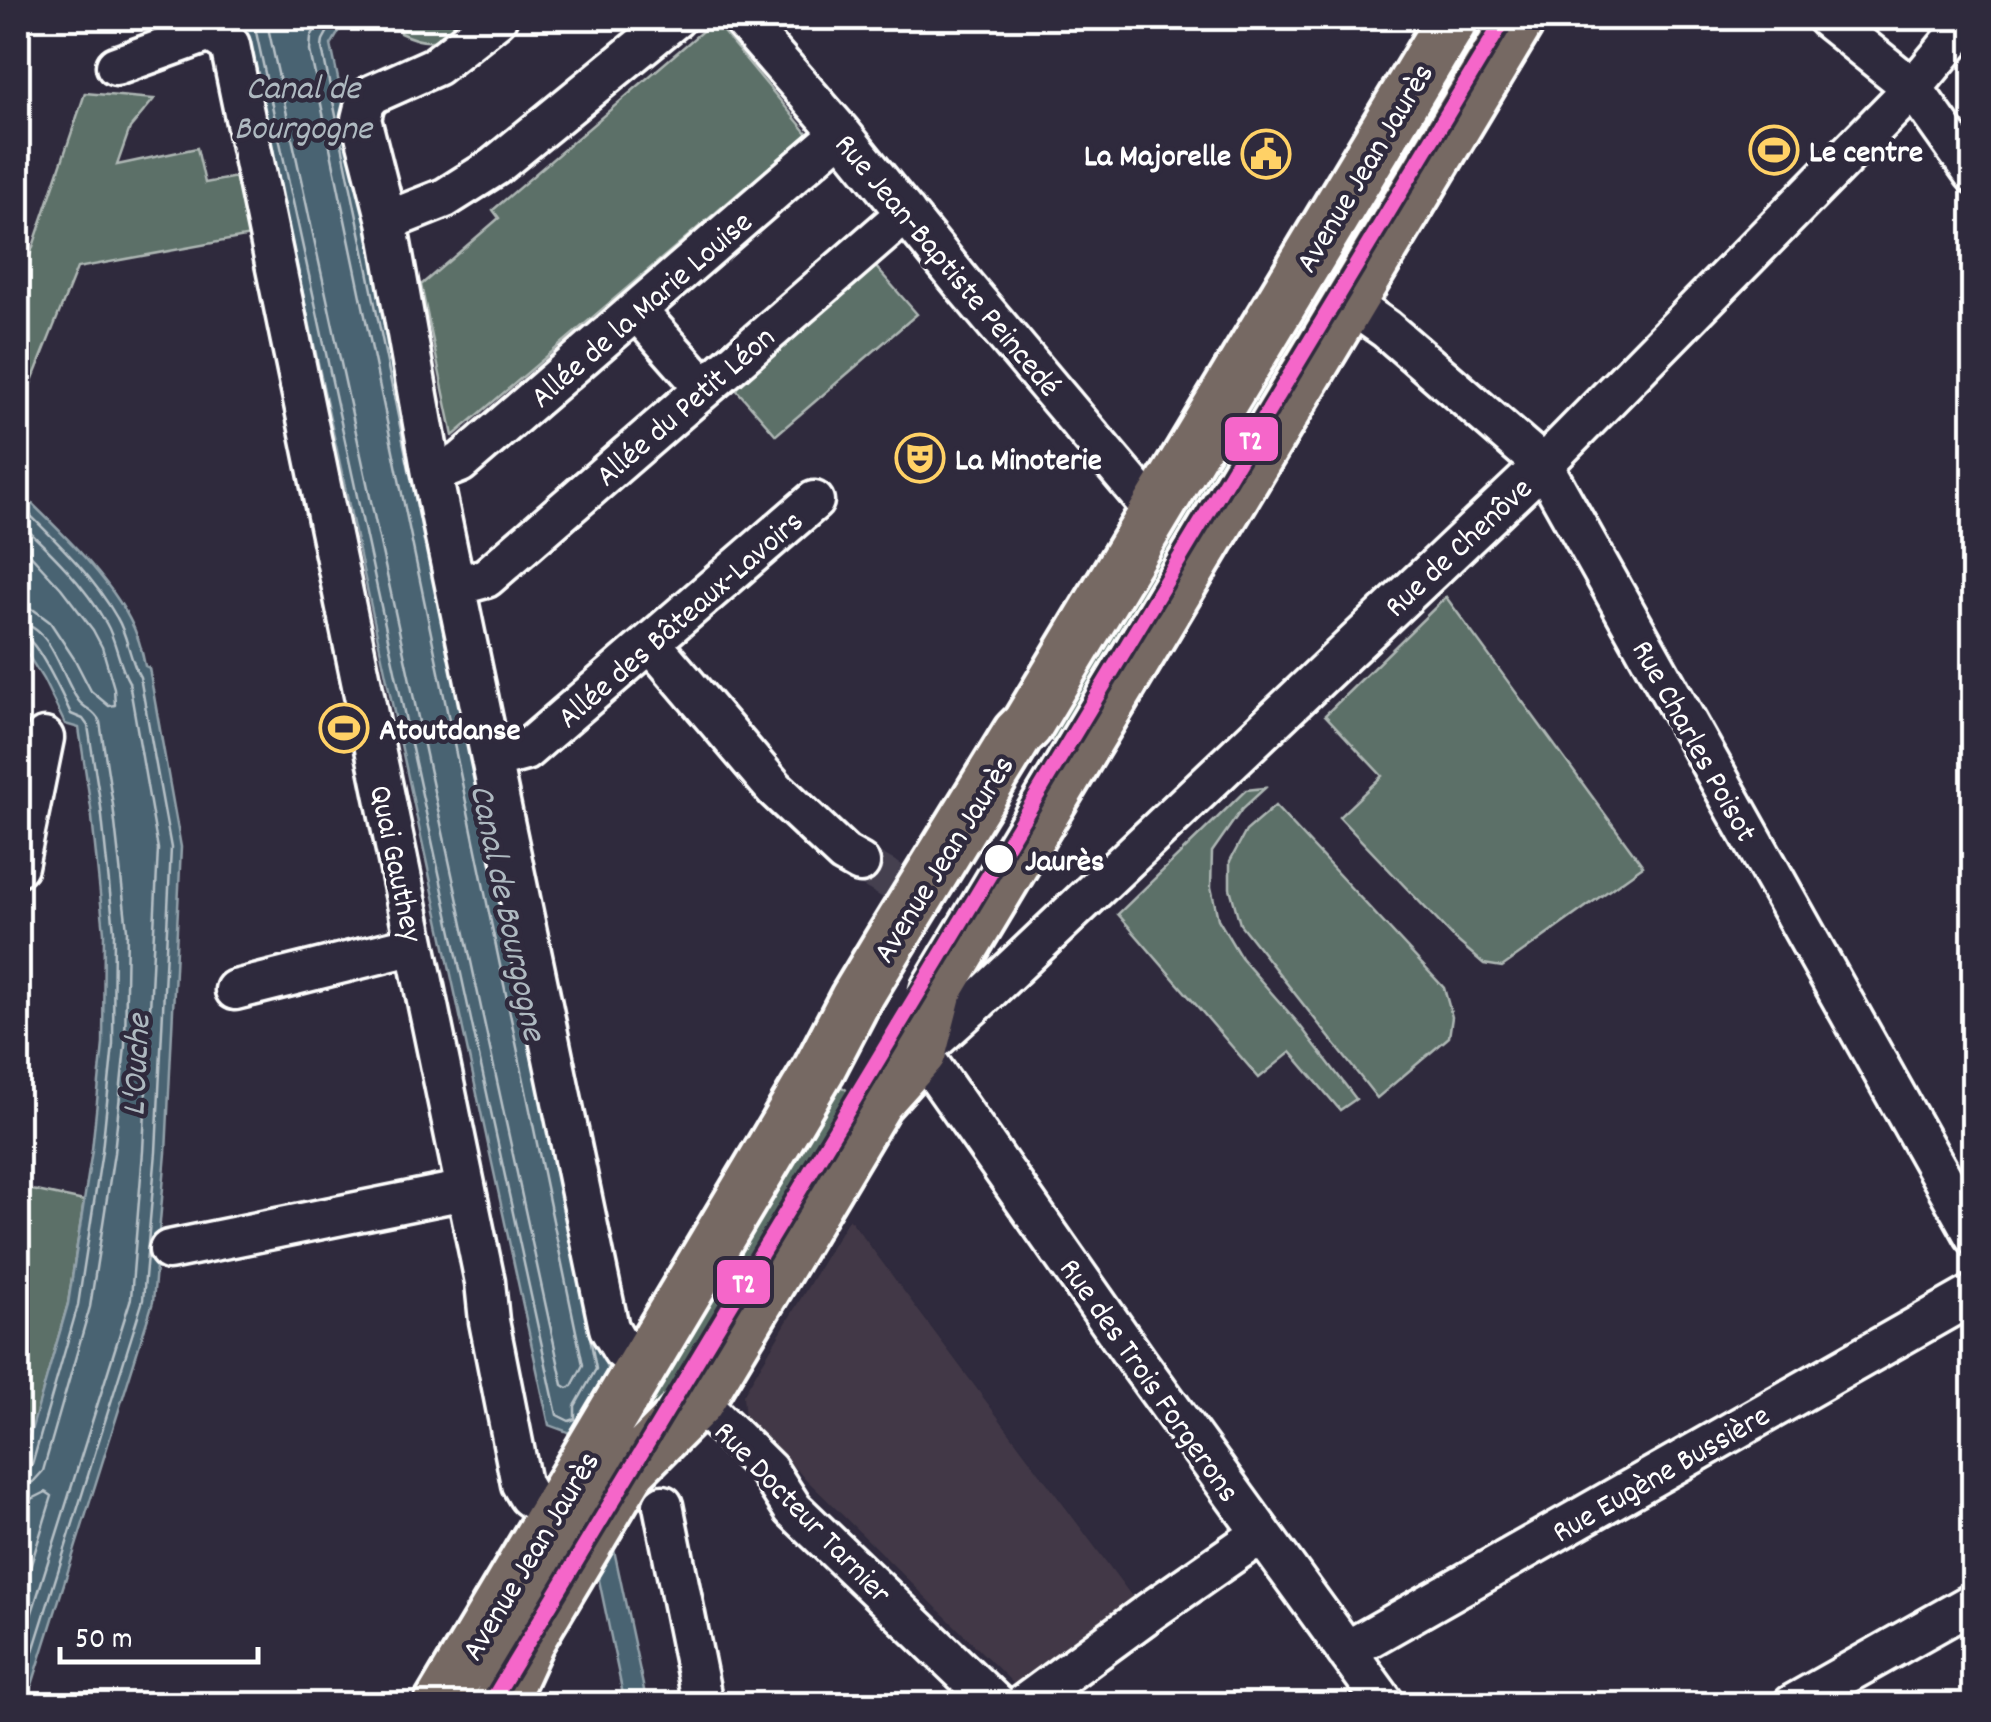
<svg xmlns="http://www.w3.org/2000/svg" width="1991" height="1722" font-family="Dekko,sans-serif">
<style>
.built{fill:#423946}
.green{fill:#5c6f68;stroke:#aeb7b4;stroke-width:2.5}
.water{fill:#4a6372;stroke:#92a1aa;stroke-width:2.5}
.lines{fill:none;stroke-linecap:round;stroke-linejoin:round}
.shore{stroke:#b7c1c7;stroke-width:2.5}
.minor-tunnel{stroke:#443f50;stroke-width:38;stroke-dasharray:38 19;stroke-linecap:butt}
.minor-casing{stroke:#fff;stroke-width:45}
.major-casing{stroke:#fff;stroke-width:58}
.minor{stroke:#2f2a3d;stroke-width:38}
.major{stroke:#766964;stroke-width:50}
.tram-1-casing{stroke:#2f2a3d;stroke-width:22}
.tram-1{stroke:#f566c9;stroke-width:15}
.stop-dot{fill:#fff;stroke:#2f2a3d;stroke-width:4}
.labels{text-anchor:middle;stroke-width:9;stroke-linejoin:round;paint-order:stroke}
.poi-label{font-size:32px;font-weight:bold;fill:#fff;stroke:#2f2a3d;text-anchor:start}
.street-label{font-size:32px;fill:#fff;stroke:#2f2a3d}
.stop-label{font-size:32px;font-weight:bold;fill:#fff;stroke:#2f2a3d;text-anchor:start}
.water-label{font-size:35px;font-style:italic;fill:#aeb9c0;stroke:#2f2a3d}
.line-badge{stroke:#2f2a3d;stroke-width:4}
.badge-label{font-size:28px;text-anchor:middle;font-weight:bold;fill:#fff}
</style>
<rect width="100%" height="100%" fill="#2f2a3d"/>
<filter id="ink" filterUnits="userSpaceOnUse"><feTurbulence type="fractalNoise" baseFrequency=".01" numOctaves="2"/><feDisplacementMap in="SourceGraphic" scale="20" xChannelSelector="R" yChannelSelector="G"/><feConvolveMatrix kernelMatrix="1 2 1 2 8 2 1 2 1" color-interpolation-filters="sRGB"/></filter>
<g filter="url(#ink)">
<path class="built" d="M 849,1218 L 1133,1598 L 1014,1684 L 745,1419 L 743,1395 Z"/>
<path class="green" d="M 397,18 L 466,18 C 441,41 434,49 400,33 Z
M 1464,18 L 1511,18 L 1070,751 L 1035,730 Z
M 714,21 L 808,134 L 453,436 L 421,285 L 499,218 L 493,210 Z
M 85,93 L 154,99 L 130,128 L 117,165 L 197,148 L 205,183 L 242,176 L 256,235 L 77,268 L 18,416 L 18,291 Z
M 875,266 L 917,314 L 776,435 L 734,387 Z
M 1446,597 L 1643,866 L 1502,967 L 1484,964 L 1455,939 L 1339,817 L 1382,776 L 1325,715 Z
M 1265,788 L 1242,809 L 1212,852 L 1211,887 L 1218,919 L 1241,958 L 1298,1023 L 1356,1099 L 1340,1110 L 1291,1052 L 1259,1078 L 1118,914 L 1246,790 Z
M 1275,806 L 1444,988 L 1452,1017 L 1449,1037 L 1377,1098 L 1240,924 L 1230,888 L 1230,861 L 1246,831 Z
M 827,1078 L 863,1100 L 676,1409 L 634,1452 L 611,1438 Z
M 18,1187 L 84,1201 L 68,1303 L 32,1430 L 18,1428 Z"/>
<path class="water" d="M 243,18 L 347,18 L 331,45 L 607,1370 L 584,1410 L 647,1704 L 625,1704 L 568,1432 L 549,1425 Z
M 18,490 C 56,527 119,585 137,636 C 141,646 143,656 145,666 L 149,668 L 181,847 L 166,1153 L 153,1302 L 26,1704 L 18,1704 L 18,1476 L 68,1304 L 92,1150 L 103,1044 L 104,932 L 91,808 L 79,728 L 65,724 L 43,679 L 18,639 Z"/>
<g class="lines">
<path class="shore" d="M 253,18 L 557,1415 L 569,1421 L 575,1419 L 575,1406 L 596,1369 L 590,1337
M 266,18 L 563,1385 L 568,1388 L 572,1386 L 583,1365 L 310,51 L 311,37 L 321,18
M 335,18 L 323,40 L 322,48 L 410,474
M 18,503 C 53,538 92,574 117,618 C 128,636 129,659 140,677 L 171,848 L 156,1152 L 143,1300 L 18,1699
M 18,521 C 50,551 84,584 106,623 C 117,642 118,664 129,682 L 158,849 L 143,1151 L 131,1298 L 18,1657
M 18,541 L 61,588 L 93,630 L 102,647 L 114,688 L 115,705 L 109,706 L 91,691 L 75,660 L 50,622 L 34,610 L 18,608
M 18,623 C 52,625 61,677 78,700 C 85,710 94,709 100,722 L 113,805 L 127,930 L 125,1046 L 114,1153 L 90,1307 L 43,1471 L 33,1482 L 18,1486
M 18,636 C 20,636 23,636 25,637 C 39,643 64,699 71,714 L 83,719 L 88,726 L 101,807 L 114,931 L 113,1044 L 102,1151 L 78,1305 L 32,1465 L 26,1471 L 18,1473
M 18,1501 L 34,1498 L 46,1492 L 52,1496 L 18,1607"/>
<path class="minor-tunnel" d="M 860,863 L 899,885"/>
<g class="minor-casing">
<path id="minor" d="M 207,18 L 210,32 L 230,45 L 485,1282 L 489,1321 L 521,1484 L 528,1496 L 553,1515
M 497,18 L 436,66 L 373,94 L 365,103 L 361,119 L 387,221 L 432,474 L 609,1328 L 622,1350 L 642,1366
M 741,18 L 841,133 L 966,288 L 1146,502 L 1157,509
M 1826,18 L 1913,88 L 1974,174
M 116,66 L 210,32
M 387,221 L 445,198 L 494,167 L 676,18
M 1349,303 L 1386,329 L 1543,465 L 1974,1235
M 637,311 L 704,387
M 432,474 L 460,463 L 841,133
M 456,586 L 486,578 L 906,213
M 651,643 L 775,789 L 844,854 L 860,863
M 492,760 L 525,751 L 814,501
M 18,866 L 44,738
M 235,990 L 415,945
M 169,1250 L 465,1190
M 698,1401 L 768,1470 L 793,1509 L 996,1704
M 663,1505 L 703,1704
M 1346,1651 L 1974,1294
M 1024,1704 L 1152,1610 L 1261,1534
M 1385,1704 L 1139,1364 L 921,1052 L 978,1001 L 1543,465 L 1913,88 L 1971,18
M 1793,1704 L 1974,1602"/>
</g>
<g class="major-casing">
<path id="major" d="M 440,1704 L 819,1069 L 855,1000 L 890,942 L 1018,734 L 1027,725 L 1453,18
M 499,1704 L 528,1641 L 631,1468 L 698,1401 L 877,1101 L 921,1052 L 937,990 L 1520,18"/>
</g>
<use href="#minor" class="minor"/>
<use href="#major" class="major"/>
<g class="tram-1-casing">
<path id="tram-1" d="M 490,1704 L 1505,18"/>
</g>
<use href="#tram-1" class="tram-1"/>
</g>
</g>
<defs>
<g id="stadium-ring" transform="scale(2.5)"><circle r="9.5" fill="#2f2a3d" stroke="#ffd166" stroke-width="1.5"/><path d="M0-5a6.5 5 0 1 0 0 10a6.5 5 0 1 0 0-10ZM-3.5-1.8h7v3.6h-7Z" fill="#ffd166"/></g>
<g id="civic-ring" transform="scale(2.5)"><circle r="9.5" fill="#2f2a3d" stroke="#ffd166" stroke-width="1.5"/><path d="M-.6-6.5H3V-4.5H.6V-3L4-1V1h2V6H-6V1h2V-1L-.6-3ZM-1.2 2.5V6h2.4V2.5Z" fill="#ffd166"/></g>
<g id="theatre-ring" transform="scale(2.5)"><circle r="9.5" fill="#2f2a3d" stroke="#ffd166" stroke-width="1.5"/><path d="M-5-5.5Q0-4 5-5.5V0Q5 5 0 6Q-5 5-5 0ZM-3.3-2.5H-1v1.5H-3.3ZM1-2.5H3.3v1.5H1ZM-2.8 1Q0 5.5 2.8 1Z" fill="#ffd166"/></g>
</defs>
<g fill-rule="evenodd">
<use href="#stadium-ring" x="1774" y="150"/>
<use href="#civic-ring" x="1266" y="154"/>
<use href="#theatre-ring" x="920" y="458"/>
<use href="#stadium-ring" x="344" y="728"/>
</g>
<circle class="stop-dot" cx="999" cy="859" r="16"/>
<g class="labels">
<g class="poi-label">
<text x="1809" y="161">Le centre</text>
<text x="1231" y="165" text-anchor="end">La Majorelle</text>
<text x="955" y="469">La Minoterie</text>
<text x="379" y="739">Atoutdanse</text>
</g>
<g class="street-label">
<text transform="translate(1363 167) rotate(-59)" y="11">Avenue Jean Jaurès</text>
<text transform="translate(949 264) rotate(50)" y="11">Rue Jean-Baptiste Peincedé</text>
<text transform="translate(640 308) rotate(-41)" y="11">Allée de la Marie Louise</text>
<text transform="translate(684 405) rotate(-41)" y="11">Allée du Petit Léon</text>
<text transform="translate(1457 546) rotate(-43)" y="11">Rue de Chenôve</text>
<text transform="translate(679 618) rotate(-41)" y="11">Allée des Bâteaux-Lavoirs</text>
<text transform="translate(1696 740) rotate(61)" y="11">Rue Charles Poisot</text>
<text transform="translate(942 858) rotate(-58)" y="11">Avenue Jean Jaurès</text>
<text transform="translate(398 863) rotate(78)" y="11">Quai Gauthey</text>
<text transform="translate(1151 1379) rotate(55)" y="11">Rue des Trois Forgerons</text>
<text transform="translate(1660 1472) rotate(-30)" y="11">Rue Eugène Bussière</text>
<text transform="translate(804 1511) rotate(46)" y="11">Rue Docteur Tarnier</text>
<text transform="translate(529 1555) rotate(-59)" y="11">Avenue Jean Jaurès</text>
</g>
<g class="stop-label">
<text x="1025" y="870">Jaurès</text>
</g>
<g class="water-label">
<text x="303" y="98">Canal de<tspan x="303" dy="40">Bourgogne</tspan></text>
<text transform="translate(510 912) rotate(78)" y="12">Canal de Bourgogne</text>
<text transform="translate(134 1065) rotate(-87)" y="12">L'Ouche</text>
</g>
</g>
<g class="line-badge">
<rect x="1223" y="415" width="57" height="48" rx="10" fill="#f566c9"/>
<rect x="715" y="1258" width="57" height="48" rx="10" fill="#f566c9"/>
</g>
<g class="badge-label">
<text x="1251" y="449">T2</text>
<text x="744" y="1292">T2</text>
</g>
<rect width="1991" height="1722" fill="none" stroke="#2f2a3d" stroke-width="60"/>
<rect x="30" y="30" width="1931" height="1662" fill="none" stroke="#fff" stroke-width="4" filter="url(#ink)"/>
<path d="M60 1647v15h198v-15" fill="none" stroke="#ffffff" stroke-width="5"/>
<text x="75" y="1647" font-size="30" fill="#ffffff" stroke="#2f2a3d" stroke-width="8" paint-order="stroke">50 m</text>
</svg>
